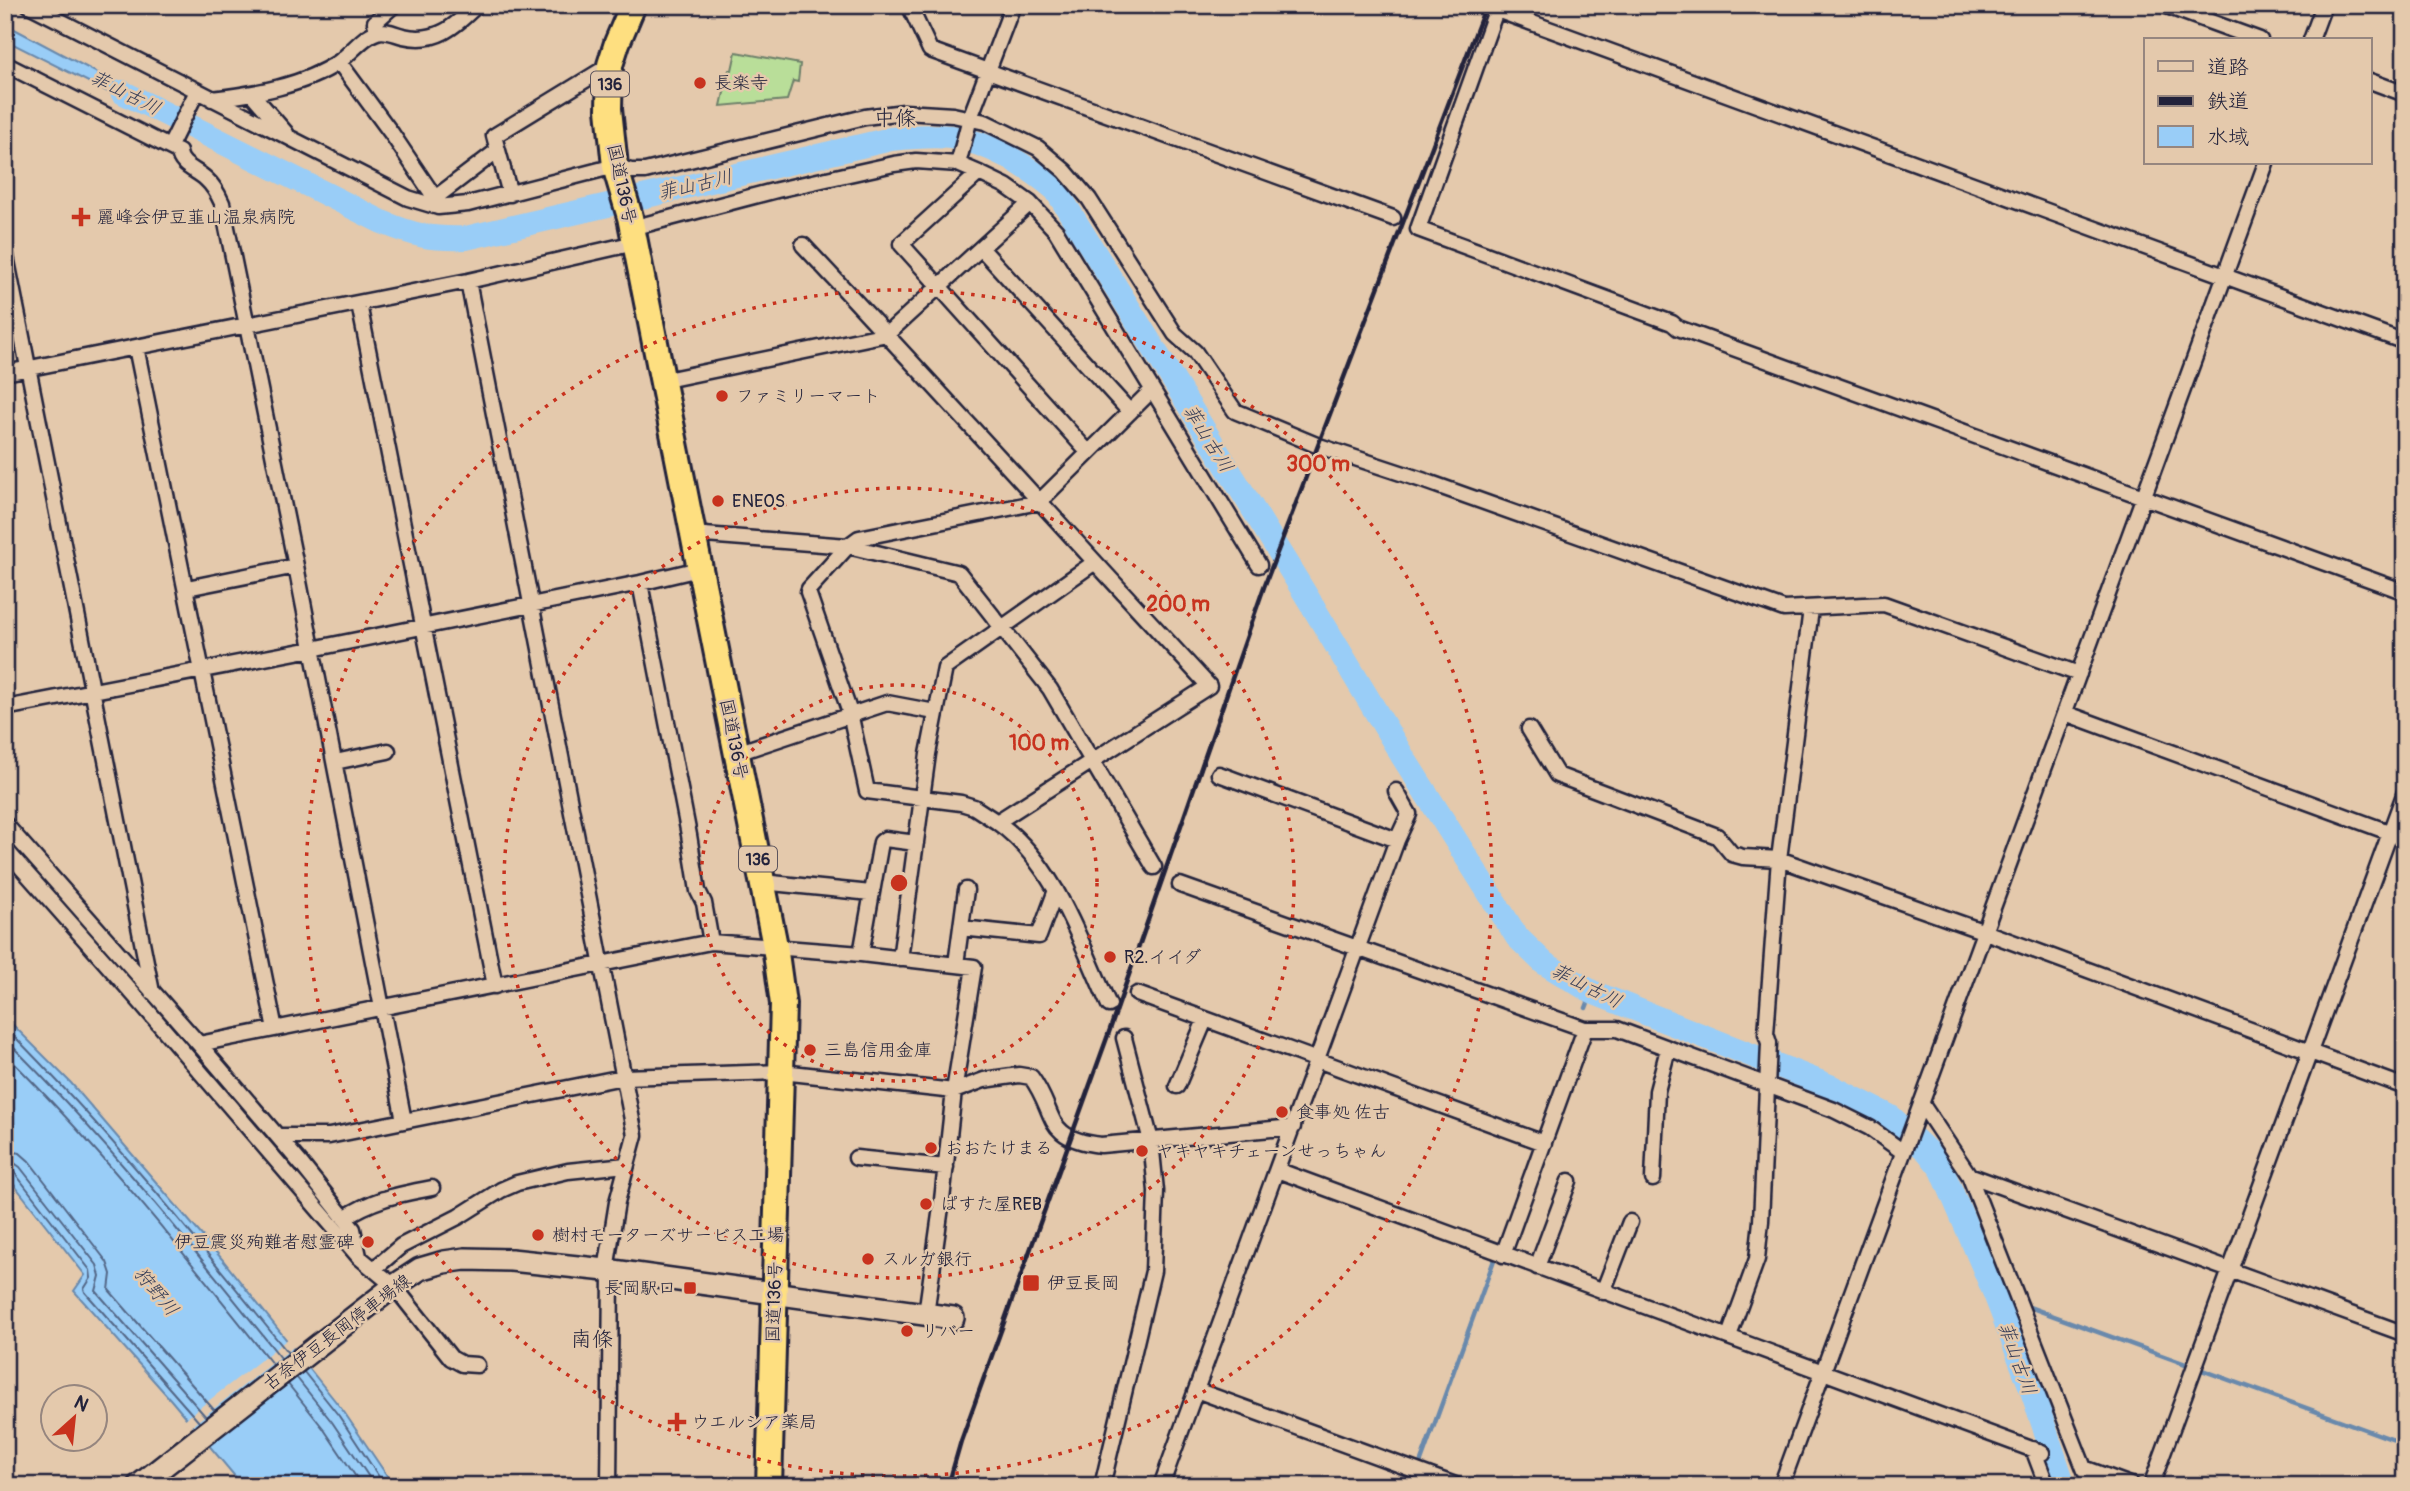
<svg xmlns="http://www.w3.org/2000/svg" width="2410" height="1491" font-family="Pangolin,'Klee One',sans-serif">
<style>
.green{fill:#b9de99;stroke:#6e806a;stroke-width:2}
.water{fill:#99cdf7;stroke:#6989ac;stroke-width:2}
.pier{fill:#e4c9ac}
.lines{fill:none;stroke-linecap:round;stroke-linejoin:round}
.shore{stroke:#526686;stroke-width:2}
.stream{stroke:#6989ac;stroke-width:4.5}
.river{stroke:#99cdf7;stroke-width:24}
.minor-casing{stroke:#22223b;stroke-width:19}
.secondary-casing{stroke:#22223b;stroke-width:26}
.trunk-casing{stroke:#22223b;stroke-width:30}
.minor{stroke:#e4c9ac;stroke-width:14}
.secondary{stroke:#e4c9ac;stroke-width:21}
.trunk{stroke:#fedf80;stroke-width:24}
.rail{stroke:#22223b;stroke-width:4.5}
.ring{fill:none;stroke:#c8321e;stroke-width:3.5;stroke-dasharray:3.5 7}
.poi-dot{fill:#c8321e;stroke:#e4c9ac;stroke-width:2.5}
.labels{text-anchor:middle;stroke-width:5;stroke-linejoin:round;paint-order:stroke}
.shield{fill:#e4c9ac;stroke:#5c545d;stroke-width:2}
.shield-label{font-size:16px;font-weight:bold;fill:#22223b}
.poi-label{font-size:18px;fill:#22223b;stroke:#e4c9ac;text-anchor:start}
.street-label{font-size:18px;fill:#22223b;stroke:#e4c9ac}
.water-label{font-size:19px;font-style:italic;fill:#343c57;stroke:#e4c9ac}
.quarter-label{font-size:21px;fill:#22223b;stroke:#e4c9ac}
.centre{fill:#c8321e;stroke:#e4c9ac;stroke-width:3.5}
.ring-label{font-size:21px;text-anchor:middle;font-weight:bold;fill:#c8321e;stroke:#e4c9ac;stroke-width:5;stroke-linejoin:round;paint-order:stroke}
</style>
<rect width="100%" height="100%" fill="#e4c9ac"/>
<filter id="ink" filterUnits="userSpaceOnUse"><feTurbulence type="fractalNoise" baseFrequency=".0143" numOctaves="2"/><feDisplacementMap in="SourceGraphic" scale="14" xChannelSelector="R" yChannelSelector="G"/><feConvolveMatrix kernelMatrix="1 2 1 2 8 2 1 2 1" color-interpolation-filters="sRGB"/></filter>
<g filter="url(#ink)">
<path class="green" d="M 736,52 L 800,64 L 798,82 L 793,81 L 787,100 L 721,106 L 729,70 L 732,70 Z"/>
<path class="water" d="M 5,24 L 152,102 L 148,112 L 5,40 Z
M 5,1017 L 71,1083 L 222,1259 L 344,1412 L 394,1486 L 243,1486 L 171,1400 L 74,1291 L 85,1275 L 5,1173 Z"/>
<path class="pier" d="M 289,1338 L 296,1345 L 190,1427 L 184,1420 Z"/>
<g class="lines">
<path class="shore" d="M 5,1027 C 107,1129 198,1241 288,1353
M 5,1039 C 105,1138 194,1249 281,1358
M 5,1054 C 102,1150 188,1258 273,1365
M 5,1150 L 20,1153 L 29,1161 L 107,1262 L 111,1274 L 109,1290 L 215,1411
M 5,1161 L 13,1162 L 20,1167 L 97,1265 L 100,1276 L 96,1291 L 206,1417
M 5,1169 L 14,1172 L 90,1270 L 91,1278 L 84,1289 L 85,1292 L 199,1422
M 304,1372 L 339,1416 L 385,1486
M 297,1378 L 332,1422 L 375,1486
M 288,1384 L 323,1428 L 362,1486"/>
<path class="stream" d="M 1586,1008 L 1592,992
M 1995,1294 L 2013,1301
M 2024,1305 L 2405,1444
M 1412,1486 L 1506,1227"/>
<path class="river" d="M 122,92 L 382,222 C 416,236 429,239 466,238 L 891,139 C 911,137 931,135 951,137 C 989,142 1028,166 1056,190 L 1309,600 L 1403,757 L 1517,937 L 1544,963 L 1592,992 L 1832,1087 L 1891,1117 L 1928,1152 L 1942,1170 L 1995,1294 L 2031,1388 L 2064,1486"/>
<g class="minor-casing">
<path id="minor" d="M 29,5 L 408,198 L 438,207 L 468,204 L 615,166 L 631,171 L 645,171 L 865,117 L 904,112 L 953,115 L 985,122 L 1038,148 L 1065,171 L 1089,199 L 1175,334 L 1195,352 L 1235,411 L 1319,446 L 1425,481 L 1784,609 L 1884,604 L 2079,674
M 909,5 L 930,50 L 1393,218
M 1483,5 L 2405,342
M 1498,5 L 1418,229 L 1672,323 L 1678,328 L 2405,592
M 2164,5 L 2260,40
M 377,32 L 375,22 L 394,5
M 2311,40 L 2324,5
M 339,62 L 392,134 L 435,198 L 438,207
M 5,64 L 179,152 C 180,166 197,170 206,179 C 214,186 218,194 222,203 L 296,566 L 404,1121
M 2370,81 L 2405,94
M 252,94 L 286,133
M 212,99 C 254,94 303,86 339,62 C 351,53 363,36 377,32 C 385,29 395,34 403,36 C 436,44 454,27 477,5
M 170,146 L 197,91
M 958,164 L 970,118 L 1013,5
M 979,173 L 901,244 L 1088,452
M 510,194 L 494,136 L 610,65
M 435,198 L 498,150
M 632,228 L 777,190 L 894,164 L 916,161 L 958,164 L 979,173 L 1006,186 L 1030,203 L 1056,231 L 1259,565
M 803,245 C 940,391 1073,539 1209,686 L 997,822 L 974,807 L 961,803 L 867,791 L 850,713 L 808,592 L 809,589 L 848,546 L 859,538 L 1039,502 L 1152,390
M 981,248 L 1130,412
M 5,251 L 152,992
M 468,281 L 635,1135 L 617,1202 L 606,1270
M 359,304 L 495,986
M 136,347 L 275,1029
M 5,373 L 468,281 L 635,243
M 661,381 L 887,334 L 1030,203
M 692,534 L 848,546 L 959,573 L 1050,689 L 1154,867
M 640,583 L 689,835 L 698,891 L 704,903 L 711,942
M 187,588 L 296,566
M 5,708 L 312,649 L 640,583 L 699,569
M 2065,713 L 2405,838
M 1529,729 L 1557,775 L 1717,836 L 1732,854 L 1743,857 L 1779,859 L 1985,932 L 2405,1087
M 737,753 L 887,703 L 935,712
M 335,762 L 388,751
M 1219,774 L 1397,840
M 997,822 C 1056,864 1080,942 1109,1005
M 5,824 L 199,1044 L 302,1165 L 353,1229 L 359,1256
M 5,849 L 142,1004 L 359,1257 L 394,1286 L 451,1358 L 462,1364 L 477,1365
M 762,882 L 871,893
M 1180,885 L 1585,1029 L 1617,1029 L 1834,1110 L 1870,1128 L 1903,1152
M 961,928 L 1039,936 L 1056,890
M 861,954 L 881,842 L 885,839 L 916,843
M 900,959 L 928,754 L 945,668 L 1095,562
M 956,964 L 966,890
M 1137,994 L 1544,1143
M 199,1044 L 711,942 L 861,954 L 974,967 L 954,1091 L 942,1200 L 926,1314
M 1177,1086 L 1205,1020
M 1921,1103 L 1969,1175 L 2405,1334
M 278,1136 L 329,1136 L 623,1077 L 782,1072 L 954,1091 L 984,1080 L 1019,1075 L 1031,1077 C 1058,1114 1042,1138 1101,1145 L 1293,1127
M 856,1158 L 946,1167
M 1277,1170 L 2042,1453
M 1969,1175 L 2091,1486
M 1653,1179 L 1657,1091 L 1668,1049
M 344,1218 C 375,1198 397,1195 432,1188
M 1503,1255 L 1585,1029
M 1537,1267 L 1569,1181
M 374,1269 L 401,1246 L 458,1217 L 501,1190 L 517,1183 L 568,1171 L 626,1165
M 1603,1292 L 1630,1222
M 1729,1336 L 1757,1259 L 1761,1221 L 1769,1043 L 1766,1034 L 1779,859 L 1811,609
M 1196,1390 L 1458,1486
M 2033,1449 L 2047,1486
M 2084,1468 L 2133,1486
M 609,1486 L 611,1270
M 1102,1486 L 1153,1271 L 1156,1191 L 1151,1141 L 1124,1038
M 1161,1486 L 1397,840 L 1409,814 L 1396,791
M 1781,1486 L 2266,163
M 2151,1486 L 2405,792"/>
</g>
<g class="secondary-casing">
<path id="secondary" d="M 138,1486 L 394,1286 L 420,1269 L 444,1262 L 465,1259 L 511,1260 L 606,1270 L 953,1318"/>
</g>
<g class="trunk-casing">
<path id="trunk" d="M 633,5 L 617,43 L 610,65 L 609,109 L 615,166 L 630,217 L 775,946 L 783,1004 L 769,1486"/>
</g>
<use href="#minor" class="minor"/>
<use href="#secondary" class="secondary"/>
<use href="#trunk" class="trunk"/>
<path class="rail" d="M 948,1486 L 961,1441 L 1108,1035 L 1264,587 L 1486,5"/>
</g>
</g>
<g class="ring">
<circle cx="899" cy="883" r="198"/>
<circle cx="899" cy="883" r="395"/>
<circle cx="899" cy="883" r="593"/>
</g>
<g class="poi-dot">
<circle cx="700" cy="83" r="7"/>
<path d="M77.5 206.5h7v7h7v7h-7v7h-7v-7h-7v-7h7z"/>
<circle cx="722" cy="396" r="7"/>
<circle cx="718" cy="501" r="7"/>
<circle cx="1110" cy="957" r="7"/>
<circle cx="810" cy="1050" r="7"/>
<circle cx="1282" cy="1112" r="7"/>
<circle cx="931" cy="1148" r="7"/>
<circle cx="1142" cy="1151" r="7"/>
<circle cx="926" cy="1204" r="7"/>
<circle cx="538" cy="1235" r="7"/>
<circle cx="368" cy="1242" r="7"/>
<circle cx="868" cy="1259" r="7"/>
<rect x="1022" y="1274" width="18" height="18" rx="3.5"/>
<rect x="683" y="1281" width="14" height="14" rx="3.5"/>
<circle cx="907" cy="1331" r="7"/>
<path d="M673.5 1411.5h7v7h7v7h-7v7h-7v-7h-7v-7h7z"/>
</g>
<g class="labels">
<g class="shield">
<rect x="591" y="71.5" width="38" height="25" rx="5"/>
<rect x="739" y="846.5" width="38" height="25" rx="5"/>
</g>
<g class="shield-label">
<text x="610" y="90">136</text>
<text x="758" y="865">136</text>
</g>
<g class="poi-label">
<text x="714" y="89">長楽寺</text>
<text x="97" y="223">麗峰会伊豆韮山温泉病院</text>
<text x="736" y="402">ファミリーマート</text>
<text x="732" y="507">ENEOS</text>
<text x="1124" y="963">R2.イイダ</text>
<text x="824" y="1056">三島信用金庫</text>
<text x="1296" y="1118">食事処 佐古</text>
<text x="945" y="1154">おおたけまる</text>
<text x="1156" y="1157">ヤキヤキチェーンせっちゃん</text>
<text x="940" y="1210">ぱすた屋REB</text>
<text x="552" y="1241">樹村モーターズサービス工場</text>
<text x="354" y="1248" text-anchor="end">伊豆震災殉難者慰霊碑</text>
<text x="882" y="1265">スルガ銀行</text>
<text x="1047" y="1289">伊豆長岡</text>
<text x="676" y="1294" text-anchor="end">長岡駅口</text>
<text x="921" y="1337">リバー</text>
<text x="691" y="1428">ウエルシア薬局</text>
</g>
<g class="street-label">
<text transform="translate(622 184) rotate(78)" y="6">国道136号</text>
<text transform="translate(734 739) rotate(79)" y="6">国道136号</text>
<text transform="translate(774 1302) rotate(-88)" y="6">国道136号</text>
<text transform="translate(337 1332) rotate(-37)" y="6">古奈伊豆長岡停車場線</text>
</g>
<g class="water-label">
<text transform="translate(126 92) rotate(27)" y="7">菲山古川</text>
<text transform="translate(695 184) rotate(-13)" y="7">菲山古川</text>
<text transform="translate(1209 438) rotate(58)" y="7">菲山古川</text>
<text transform="translate(1587 985) rotate(27)" y="7">菲山古川</text>
<text transform="translate(157 1291) rotate(50)" y="7">狩野川</text>
<text transform="translate(2018 1358) rotate(70)" y="7">菲山古川</text>
</g>
<g class="quarter-label">
<text x="895" y="125">中條</text>
<text x="592" y="1346">南條</text>
</g>
</g>
<circle cx="899" cy="883" r="10" class="centre"/>
<g class="ring-label">
<text x="1318" y="471">300 m</text>
<text x="1178" y="611">200 m</text>
<text x="1039" y="750">100 m</text>
</g>
<rect width="2410" height="1491" fill="none" stroke="#e4c9ac" stroke-width="28"/>
<rect x="14" y="14" width="2382" height="1463" fill="none" stroke="#22223b" stroke-width="2.5" filter="url(#ink)"/>
<rect x="2144" y="38" width="228" height="126" fill="#e4c9ac" stroke="#96867f" stroke-width="2"/>
<rect x="2158" y="61" width="35" height="10" fill="#e4c9ac" stroke="#96867f" stroke-width="2"/>
<text x="2207" y="74" font-size="21" fill="#22223b">道路</text>
<rect x="2158" y="96" width="35" height="10" fill="#22223b" stroke="#96867f" stroke-width="2"/>
<text x="2207" y="108" font-size="21" fill="#22223b">鉄道</text>
<rect x="2158" y="126" width="35" height="21" fill="#99cdf7" stroke="#96867f" stroke-width="2"/>
<text x="2207" y="144" font-size="21" fill="#22223b">水域</text>
<g transform="translate(74 1418) rotate(27)"><circle r="33" fill="#e4c9ac" stroke="#96867f" stroke-width="2"/>
<path d="M0-5L12 26L0 18L-12 26Z" fill="#c8321e"/>
<text y="-10" font-size="19" font-weight="bold" text-anchor="middle" fill="#22223b">N</text>
</g>
</svg>
